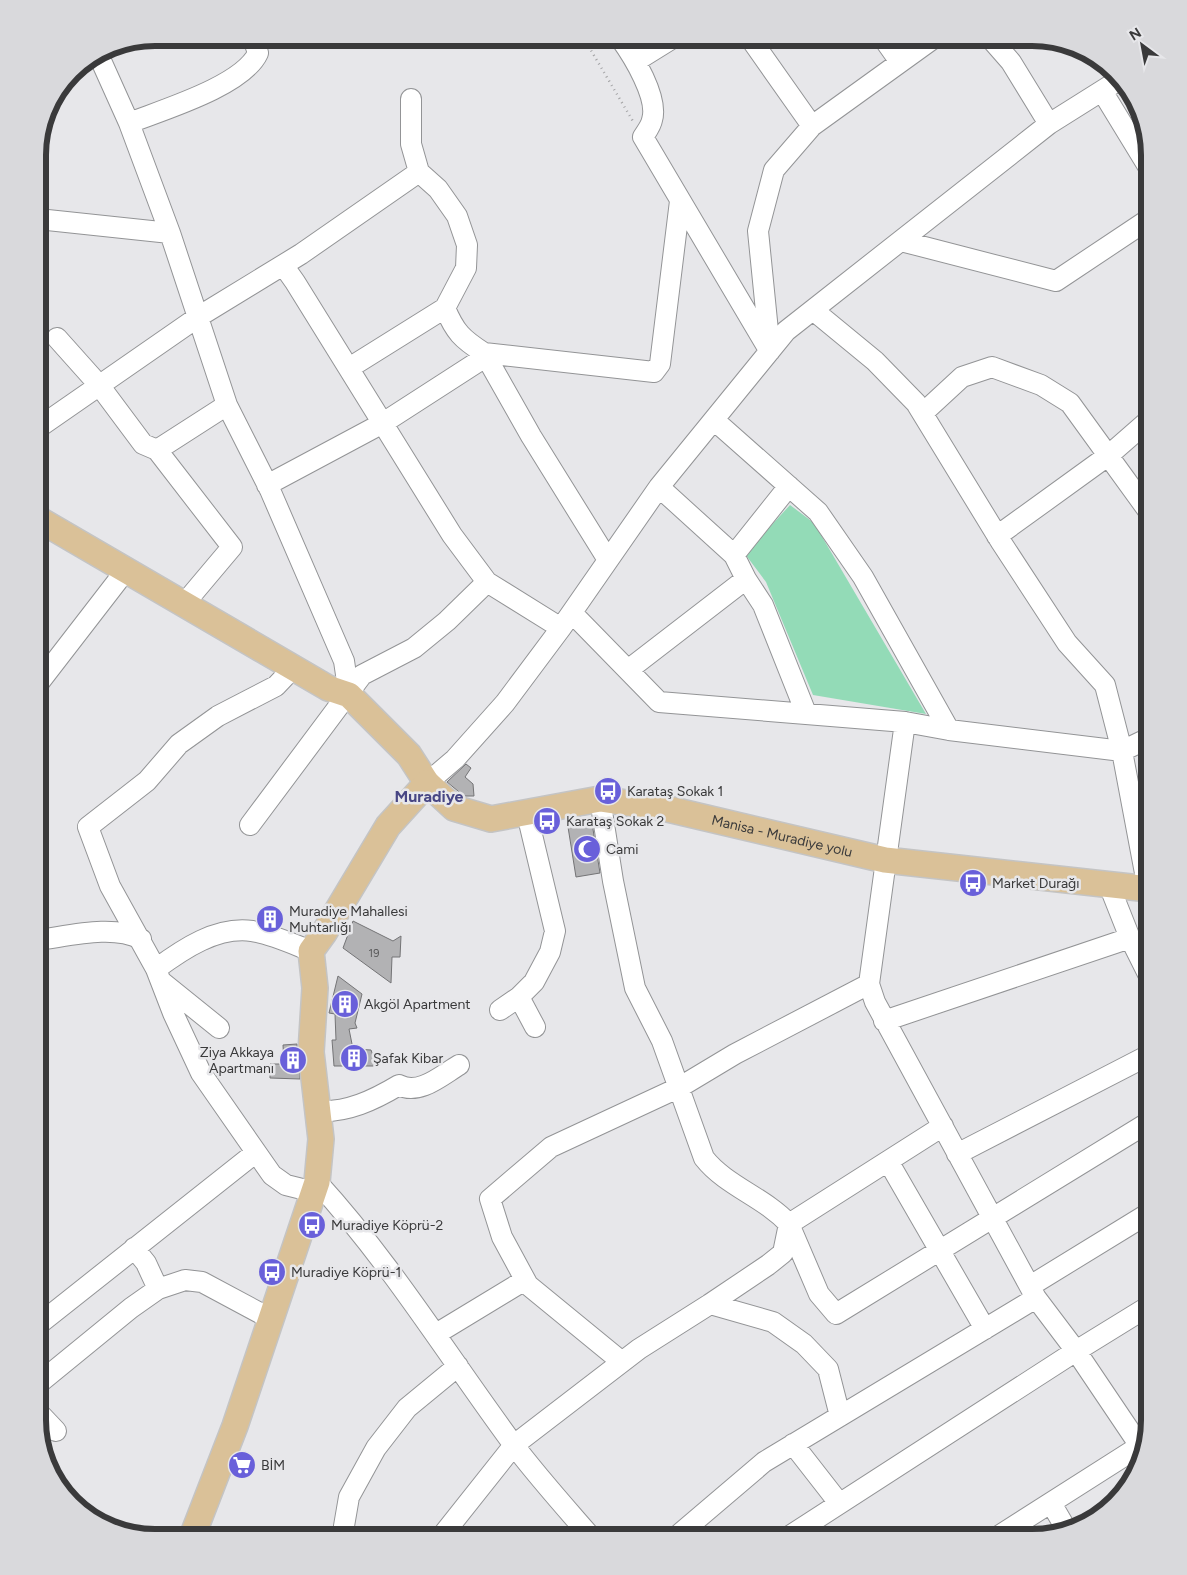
<svg xmlns="http://www.w3.org/2000/svg" width="1187" height="1575" font-family="Figtree,sans-serif">
<style>
.green{fill:#93dbb7}
.building{fill:#b2b2b4;stroke:#747476}
.lines{fill:none;stroke-linecap:round;stroke-linejoin:round}
.minor-casing{stroke:#939496;stroke-width:22}
.major-casing{stroke:#c4c4c4;stroke-width:28}
.path{stroke:#a3a3a5;stroke-width:2.5;stroke-dasharray:1 4;stroke-linecap:butt}
.minor{stroke:#fff;stroke-width:20}
.major{stroke:#dac198;stroke-width:25}
.labels{text-anchor:middle;stroke-width:5;stroke-linejoin:round;paint-order:stroke}
.number-label{font-size:11px;fill:#585859}
.poi-label{font-size:14px;fill:#3a3a3b;stroke:#e7e7ea;text-anchor:start}
.street-label{font-size:14px;fill:#3a3a3b;stroke:#e7e7ea}
.quarter-label{font-size:16px;font-weight:bold;fill:#484684;stroke:#e7e7ea}
.rim{fill:none;stroke:#3a3a3b;stroke-width:6}
</style>
<rect width="100%" height="100%" fill="#e7e7ea"/>
<path class="green" d="M 790,505 L 814,523 L 926,714 L 813,695 L 766,582 L 745,554 Z"/>
<path class="building" d="M 466,764 L 471,768 L 465,777 L 473,784 L 474,796 L 464,796 L 447,782 Z
M 592,823 L 600,873 L 576,877 L 568,827 Z
M 353,921 L 393,941 L 401,936 L 400,957 L 392,957 L 391,983 L 343,948 Z
M 338,976 L 362,994 L 355,1023 L 357,1028 L 349,1029 L 353,1049 L 371,1050 L 377,1066 L 334,1066 L 332,1040 L 336,1040 L 335,1014 L 329,1013 Z
M 297,1044 L 300,1079 L 270,1078 L 270,1064 L 284,1064 L 283,1045 Z"/>
<g class="lines">
<g class="minor-casing">
<path id="minor" d="M 620,38 C 633,56 659,98 652,120 C 651,126 646,132 643,137 L 766,345
M 750,38 L 812,126
M 883,38 L 900,62
M 990,38 L 1011,62 L 1049,124
M 98,54 L 129,123 L 170,233 L 227,405 L 270,490 L 344,661 L 349,695
M 636,61 L 673,38
M 1102,91 L 1149,168
M 129,123 C 162,110 243,86 258,53 L 253,38
M 38,219 L 170,233
M 901,241 L 1056,281 L 1149,219
M 283,265 L 295,282 L 452,535 L 487,582 L 561,628
M 445,308 C 455,332 462,339 484,353 L 654,372 L 660,364 L 680,201
M 813,310 L 875,361 L 916,403 L 1001,542 L 1067,643 L 1105,685 L 1122,751 L 1148,889
M 57,338 L 99,385 L 143,444 L 157,450 L 232,547 L 184,604
M 770,351 L 758,231 L 774,170 L 812,126 L 934,38
M 484,353 L 531,436 L 608,560
M 349,368 L 445,308 L 466,268 L 467,245 L 457,216 L 438,189 L 419,172 L 411,144 L 411,99
M 923,413 L 962,377 L 992,367 L 1041,385 L 1070,403 L 1149,512
M 714,420 L 818,512 L 863,577 L 949,730
M 38,428 L 198,317 L 301,254 L 419,172
M 157,450 L 227,405
M 267,485 L 383,423 L 476,363 L 484,353
M 659,487 L 734,555 L 746,579 L 763,605 L 806,713
M 997,536 L 1109,455 L 1149,420
M 734,555 L 789,486
M 572,613 L 659,702 L 905,722 L 949,730 L 1122,751 L 1149,738
M 293,668 L 276,686 L 218,716 L 179,744 L 147,781 L 88,827 L 110,886 L 156,969 L 173,1013 L 201,1073 L 272,1175 L 286,1185 L 314,1192
M 628,670 L 746,579
M 38,684 L 126,570
M 905,722 L 869,984 L 875,1002 L 1036,1298 L 1076,1351 L 1142,1449
M 427,783 L 455,759 L 505,703 L 561,628 L 659,487 L 786,331 L 1049,124 L 1119,80
M 600,799 L 613,881 L 635,988 L 662,1041 L 704,1158 C 726,1186 764,1197 789,1224 L 783,1253 L 768,1265 L 710,1304
M 250,825 L 362,675 L 414,648 L 447,621 L 487,582
M 1109,885 L 1130,938 L 1149,976
M 38,940 C 69,936 113,924 141,939
M 156,969 C 183,949 217,926 252,931 C 271,934 293,944 311,951
M 162,982 L 219,1028
M 519,997 L 535,1027
M 500,1010 L 519,997 L 534,982 L 550,952 L 555,931 L 527,814
M 884,1021 L 1130,938
M 317,1111 C 347,1113 374,1100 399,1085 C 419,1096 442,1075 459,1065
M 943,1126 L 789,1224 L 819,1294 L 836,1314 L 1149,1122
M 957,1154 L 1149,1055
M 888,1161 L 985,1329
M 317,1182 C 391,1263 448,1356 513,1444 C 537,1476 565,1507 591,1537
M 134,1248 L 146,1263 L 158,1289
M 1030,1286 L 1149,1213
M 38,1325 L 255,1153
M 436,1334 L 525,1280
M 622,1362 L 528,1285 L 502,1237 L 490,1199 L 551,1147 L 680,1087 L 735,1054 L 869,984
M 38,1384 L 131,1308 L 158,1289 L 185,1280 L 202,1282 L 271,1319
M 38,1412 L 56,1431
M 793,1444 L 839,1503
M 1051,1503 L 1065,1527
M 344,1526 L 349,1497 L 376,1448 L 407,1408 L 458,1366
M 441,1537 L 514,1445 L 639,1349 L 710,1304 L 773,1322 L 804,1344 L 828,1369 L 840,1416
M 676,1537 L 764,1462 L 1036,1298
M 788,1537 L 1076,1351 L 1149,1306
M 997,1537 L 1143,1444"/>
</g>
<g class="major-casing">
<g id="major">
<path id="s1" d="M 38,519 L 328,688 L 349,695 L 409,755 L 427,783 L 454,808 L 491,819 L 600,799 L 668,809 L 885,860 L 1149,889"/>
<path d="M 192,1537 L 235,1426 L 317,1182 L 321,1139 L 311,1052 L 315,988 L 311,951 L 324,933 L 388,826 L 427,783"/>
</g>
</g>
<path class="path" d="M 586,42 L 634,123"/>
<use href="#minor" class="minor"/>
<use href="#major" class="major"/>
</g>
<defs>
<g id="bus-disc" transform="scale(1.4375)"><circle r="9.5" fill="#6960da" stroke="#e7e7ea"/><path d="M-5-6H5V4H4V6H2V4H-2V6H-4V4H-5ZM-3.5-4V0h7V-4ZM-3.5 1.2v1.5H-2V1.2ZM2 1.2v1.5H3.5V1.2Z" fill="#fff"/></g>
<g id="mosque-disc" transform="scale(1.4375)"><circle r="9.5" fill="#6960da" stroke="#e7e7ea"/><path d="M3.5-4.9A6 6 0 1 0 3.5 4.9A5 5 0 1 1 3.5-4.9Z" fill="#fff"/></g>
<g id="building-disc" transform="scale(1.4375)"><circle r="9.5" fill="#6960da" stroke="#e7e7ea"/><path d="M-4-6H4V6H1V3H-1V6H-4ZM-2.5-4.3h1.7v1.8h-1.7ZM.8-4.3h1.7v1.8H.8ZM-2.5-1h1.7V.8h-1.7ZM.8-1h1.7V.8H.8Z" fill="#fff"/></g>
<g id="supermarket-disc" transform="scale(1.4375)"><circle r="9.5" fill="#6960da" stroke="#e7e7ea"/><path d="M-6-5.5h2.5l.6 2H6L4.5 2H-2.5L-4.4-4H-6ZM-1.5 3.2a1.3 1.3 0 1 0 .1 0ZM3 3.2a1.3 1.3 0 1 0 .1 0Z" fill="#fff"/></g>
</defs>
<g fill-rule="evenodd">
<use href="#bus-disc" x="608" y="791"/>
<use href="#bus-disc" x="547" y="821"/>
<use href="#mosque-disc" x="587" y="849"/>
<use href="#bus-disc" x="973" y="883"/>
<use href="#building-disc" x="270" y="919"/>
<use href="#building-disc" x="345" y="1004"/>
<use href="#building-disc" x="354" y="1058"/>
<use href="#building-disc" x="293" y="1060"/>
<use href="#bus-disc" x="312" y="1225"/>
<use href="#bus-disc" x="272" y="1272"/>
<use href="#supermarket-disc" x="242" y="1465"/>
</g>
<g class="labels">
<g class="number-label">
<text x="374" y="957">19</text>
</g>
<g class="poi-label">
<text x="627" y="796">Karataş Sokak 1</text>
<text x="566" y="826">Karataş Sokak 2</text>
<text x="606" y="854">Cami</text>
<text x="992" y="888">Market Durağı</text>
<text x="289" y="916">Muradiye Mahallesi<tspan x="289" dy="16">Muhtarlığı</tspan></text>
<text x="364" y="1009">Akgöl Apartment</text>
<text x="274" y="1057" text-anchor="end">Ziya Akkaya<tspan x="274" dy="16">Apartmanı</tspan></text>
<text x="373" y="1063">Şafak Kibar</text>
<text x="331" y="1230">Muradiye Köprü-2</text>
<text x="291" y="1277">Muradiye Köprü-1</text>
<text x="261" y="1470">BİM</text>
</g>
<g class="street-label">
<text dy="5" stroke="none"><textPath href="#s1" startOffset="848">Manisa - Muradiye yolu</textPath></text>
</g>
<g class="quarter-label">
<text x="429" y="802">Muradiye</text>
</g>
</g>
<path d="M0 0H1187V1575H0ZM155 46H1032A109 109 0 0 1 1141 155V1420A109 109 0 0 1 1032 1529H155A109 109 0 0 1 46 1420V155A109 109 0 0 1 155 46Z" fill="#d9d9dc" fill-rule="evenodd"/>
<path class="rim" d="M155 46H1032A109 109 0 0 1 1141 155V1420A109 109 0 0 1 1032 1529H155A109 109 0 0 1 46 1420V155A109 109 0 0 1 155 46Z"/>
<g transform="translate(1142 45) rotate(328)" stroke="#e7e7ea" stroke-width="4" paint-order="stroke">
<path d="M0-4L9 19L0 12L-9 19Z" fill="#3a3a3b"/>
<text y="-8" font-size="14" font-weight="bold" text-anchor="middle" fill="#3a3a3b">N</text>
</g>
</svg>
